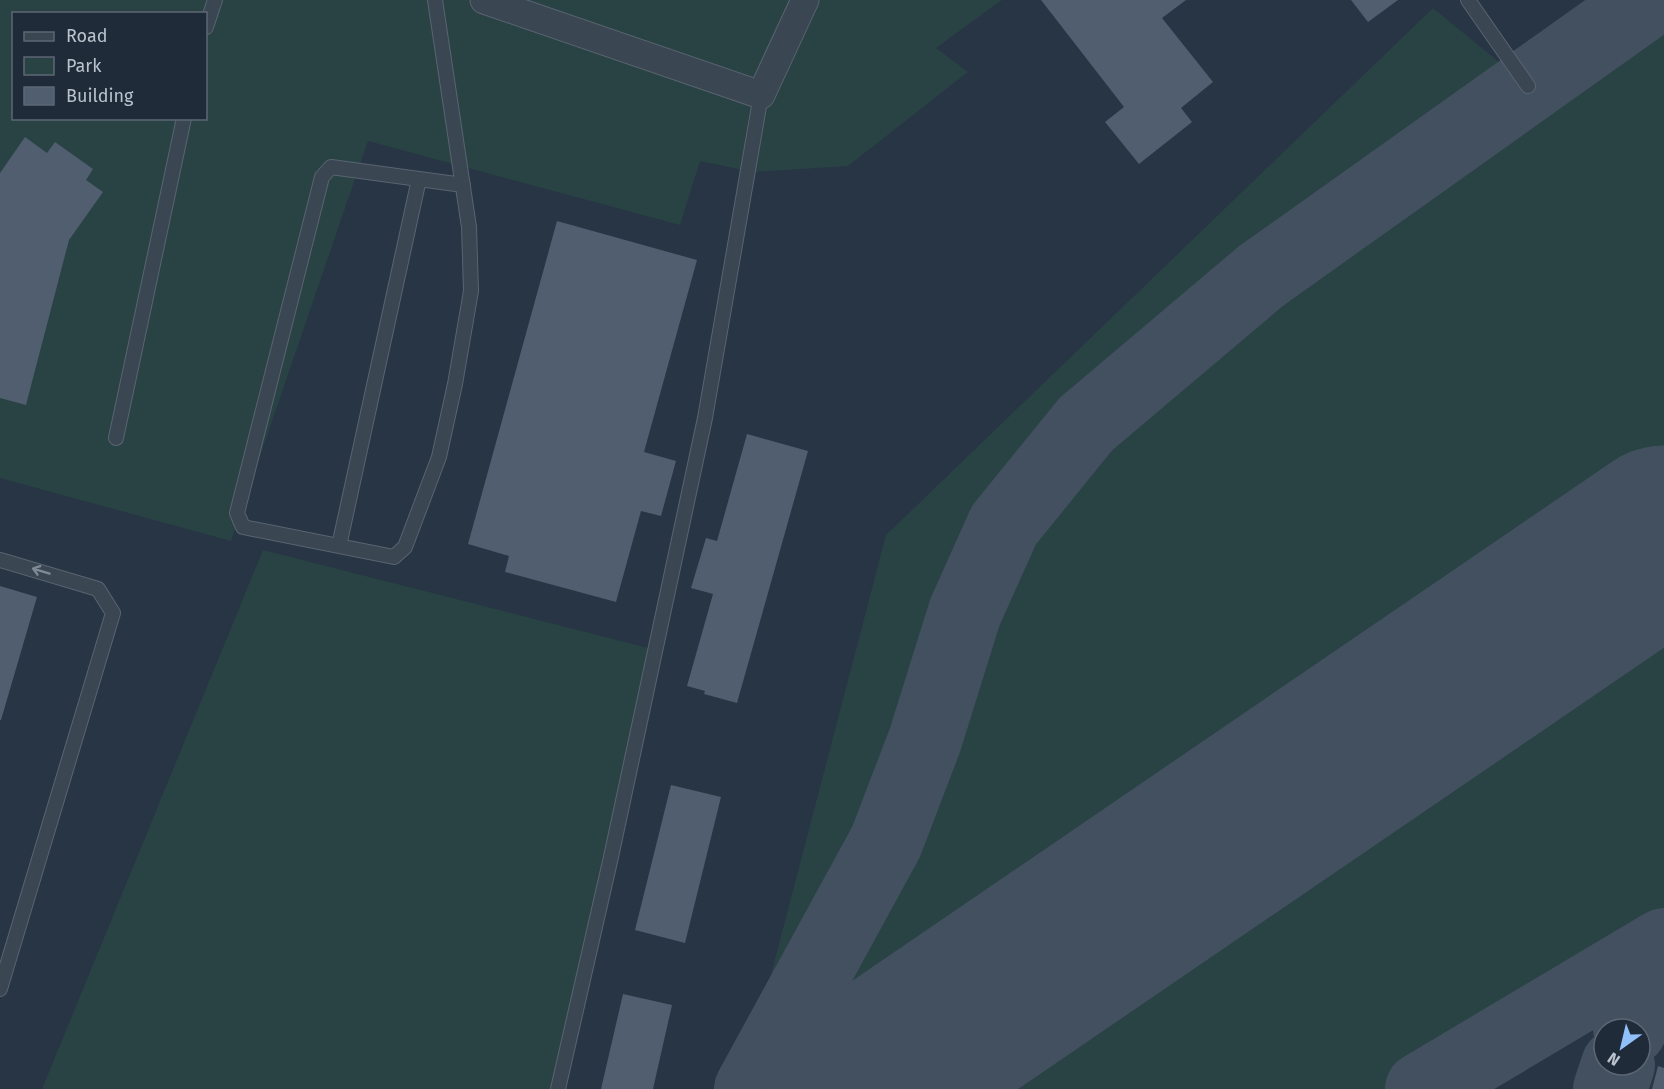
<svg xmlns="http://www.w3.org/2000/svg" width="1664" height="1089" font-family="'Fira Sans',sans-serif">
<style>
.green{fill:#294345;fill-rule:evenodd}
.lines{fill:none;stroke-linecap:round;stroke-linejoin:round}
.taxiway{stroke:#42505f;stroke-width:74}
.runway{stroke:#42505f;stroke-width:183}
.building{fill:#505e6f}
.service-casing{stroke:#5a6471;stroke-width:16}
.minor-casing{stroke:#5a6471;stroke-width:29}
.service{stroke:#3b4653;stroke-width:14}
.minor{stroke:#3b4653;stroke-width:27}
.oneway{stroke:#808a96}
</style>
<rect width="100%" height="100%" fill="#273544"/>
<path class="green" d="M 0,0 L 1002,0 L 936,48 L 968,72 L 848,166 L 753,172 L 700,161 L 680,225 L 368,141 L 231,541 L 0,478 ZM 14,14 L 206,14 L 206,118 L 14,118 Z
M 1664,2 L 1664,945 L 1422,1089 L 741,1089 L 886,535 L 1433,8 L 1528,86 Z
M 263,550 L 652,649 L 564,1089 L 42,1089 Z"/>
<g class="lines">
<path class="taxiway" d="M 1630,1029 L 1633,1021 L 1664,979
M 751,1089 L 886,842 L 925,740 L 965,612 L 1004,525 L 1086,424 L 1261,276 L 1649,0
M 1422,1089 L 1664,945
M 1610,1089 L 1618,1065"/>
<path class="runway" d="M 856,1089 L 1664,537"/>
</g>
<path class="building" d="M 1041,0 L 1186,0 L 1162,18 L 1213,82 L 1181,108 L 1192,122 L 1139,164 L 1105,122 L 1124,107 Z
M 1351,0 L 1398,0 L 1368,22 Z
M 25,137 L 47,153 L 55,142 L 93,169 L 86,180 L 103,192 L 69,240 L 26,405 L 0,398 L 0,173 Z
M 557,221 L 697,260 L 644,452 L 676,461 L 661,516 L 641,511 L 616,602 L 505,572 L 509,556 L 468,544 Z
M 747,434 L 808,451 L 737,703 L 704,694 L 705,691 L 687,686 L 713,594 L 691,588 L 706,538 L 717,541 Z
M 0,586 L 37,597 L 1,720 L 0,720 Z
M 671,785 L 721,797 L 685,943 L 635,930 Z
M 623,994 L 672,1005 L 653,1089 L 601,1089 Z
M 1658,1066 L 1664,1068 L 1664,1089 L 1652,1089 Z"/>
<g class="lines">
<g class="service-casing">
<path id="service" d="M 435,0 L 469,227 L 471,291 L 455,384 L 439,457 L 405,547 L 394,557 L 243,527 L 237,513 L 322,177 L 331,167 L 463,185
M 1468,0 L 1528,86
M 206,27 L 215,0
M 116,438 L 184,118
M 339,546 L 419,179
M 0,560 L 98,589 L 113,613 L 0,989
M 558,1089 L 611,857 L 705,418 L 761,95"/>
</g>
<g class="minor-casing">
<path id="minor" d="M 484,0 L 761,95 L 805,0"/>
</g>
<use href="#service" class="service"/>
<use href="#minor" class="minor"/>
</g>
<defs><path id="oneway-shaft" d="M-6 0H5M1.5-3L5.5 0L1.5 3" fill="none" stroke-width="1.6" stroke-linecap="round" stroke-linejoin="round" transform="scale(1.5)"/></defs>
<use class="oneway" href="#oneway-shaft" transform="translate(41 571) rotate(-163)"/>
<rect x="12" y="12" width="195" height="108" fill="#202b39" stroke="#5d6774" stroke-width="1.5"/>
<rect x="24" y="32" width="30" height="9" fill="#3b4653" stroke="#5d6774" stroke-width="1.5"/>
<text x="66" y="42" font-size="18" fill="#b9c2cd">Road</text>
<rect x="24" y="57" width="30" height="18" fill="#294345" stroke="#5d6774" stroke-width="1.5"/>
<text x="66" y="72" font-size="18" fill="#b9c2cd">Park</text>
<rect x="24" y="87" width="30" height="18" fill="#505e6f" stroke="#5d6774" stroke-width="1.5"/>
<text x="66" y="102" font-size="18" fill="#b9c2cd">Building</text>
<g transform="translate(1622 1047) rotate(214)"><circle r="28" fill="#202b39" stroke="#5d6774" stroke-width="1.5"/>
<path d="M0-4.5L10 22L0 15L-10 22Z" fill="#91bff9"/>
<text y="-9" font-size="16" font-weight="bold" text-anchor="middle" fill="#b9c2cd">N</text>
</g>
</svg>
